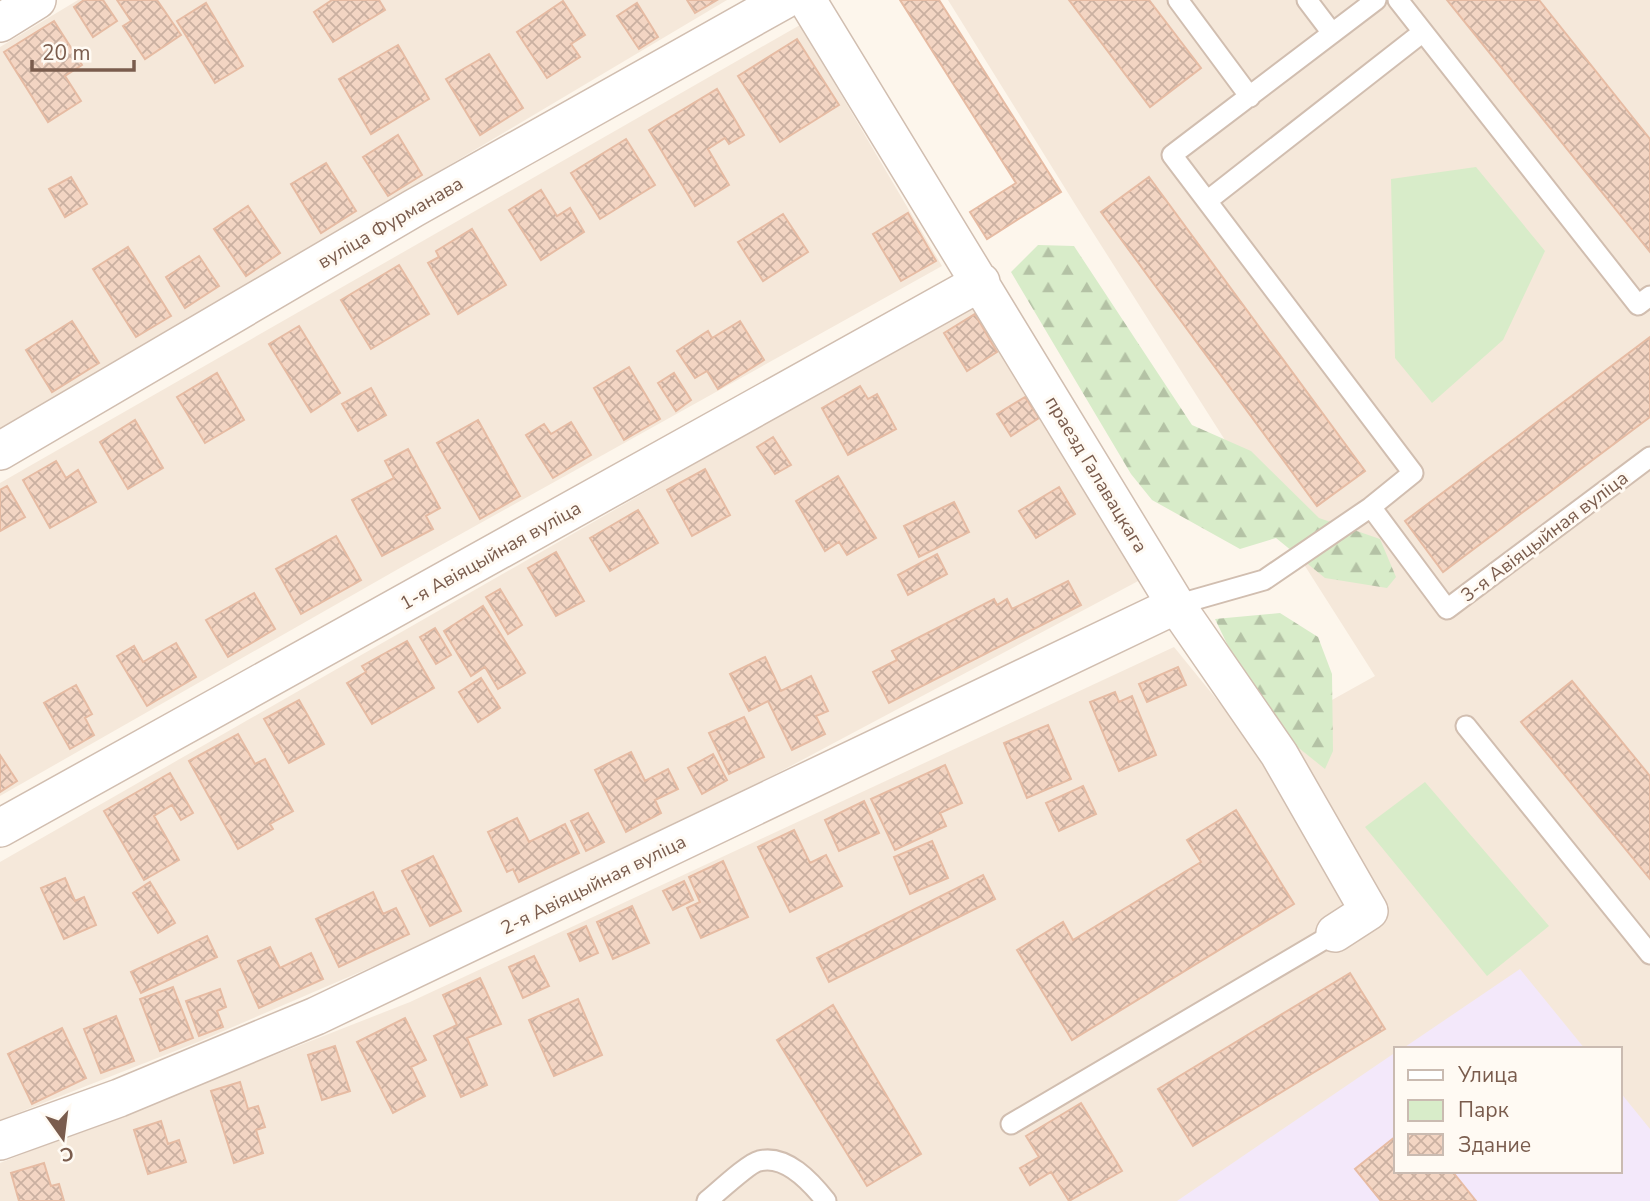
<svg xmlns="http://www.w3.org/2000/svg" width="1650" height="1201" font-family="'Nunito Sans',sans-serif">
<style>
.residential{fill:#f5e8da;fill-rule:evenodd}
.education{fill:#f3e8fa}
.forest{fill:url(#forest-firs)}
.green{fill:#d8ecc9}
.building{fill:url(#building-cross-hatch);stroke:#e6bba3;stroke-width:2}
.lines{fill:none;stroke-linecap:round;stroke-linejoin:round}
.lane-casing{stroke:#d1beb0;stroke-width:23}
.street-casing{stroke:#d1beb0;stroke-width:40}
.lane{stroke:#fff;stroke-width:19}
.street{stroke:#fff;stroke-width:37}
.labels{text-anchor:middle;stroke-width:6;stroke-linejoin:round;paint-order:stroke}
.street-label{font-size:19px;fill:#7a5c4d;stroke:#fffaf3}
</style>
<defs>
<pattern id="forest-firs" width="22" height="20" patternUnits="userSpaceOnUse" patternTransform="scale(1.75)"><rect width="22" height="20" fill="#d8ecc9"/><path d="M5 1l3.5 6h-7zM16 11l3.5 6h-7z" fill="#b4c2a5"/></pattern>
<pattern id="building-cross-hatch" width="8" height="8" patternUnits="userSpaceOnUse" patternTransform="scale(1.75)"><rect width="8" height="8" fill="#f3d5c3"/><path d="M0 0l8 8M0 8l8-8" fill="none" stroke="#cab0a1"/></pattern>
</defs>
<rect width="100%" height="100%" fill="#fdf6ec"/>
<path class="residential" d="M 78,0 L 727,0 L 0,432 L 0,47 Z
M 948,0 L 1650,0 L 1650,1201 L 0,1201 L 0,1163 L 410,1002 L 1174,647 L 1253,744 L 1375,676 L 1078,209 ZM 1396,1049 L 1620,1049 L 1620,1171 L 1396,1171 Z
M 800,25 L 942,266 L 407,564 L 0,796 L 0,483 Z
M 972,305 L 1142,579 L 770,777 L 388,960 L 198,1042 L 0,1120 L 0,862 Z"/>
<path class="education" d="M 1520,969 L 1585,1049 L 1402,1049 Z
M 1396,1052 L 1396,1171 L 1620,1171 L 1620,1092 L 1650,1129 L 1650,1201 L 1177,1201 Z"/>
<path class="forest" d="M 1038,245 L 1074,246 L 1192,425 L 1251,451 L 1319,518 L 1380,539 L 1396,577 L 1387,588 L 1325,578 L 1276,538 L 1240,549 L 1152,500 L 1131,474 L 1011,272 Z
M 1280,613 L 1318,637 L 1332,674 L 1333,751 L 1325,769 L 1285,737 L 1229,648 L 1215,619 Z"/>
<path class="green" d="M 1476,167 L 1545,251 L 1503,340 L 1432,403 L 1395,358 L 1391,179 Z
M 1425,782 L 1549,926 L 1487,976 L 1365,827 Z"/>
<path class="building" d="M 84,0 L 103,0 L 117,21 L 93,37 L 74,7 Z
M 117,0 L 157,0 L 181,35 L 145,59 L 123,26 L 131,21 Z
M 332,0 L 379,0 L 385,10 L 333,42 L 314,12 Z
M 687,0 L 717,0 L 695,13 Z
M 900,0 L 939,0 L 1061,192 L 987,239 L 970,212 L 1016,183 Z
M 1069,0 L 1149,0 L 1201,68 L 1150,107 Z
M 1447,0 L 1539,0 L 1650,139 L 1650,252 Z
M 563,1 L 585,35 L 571,44 L 580,57 L 547,78 L 517,32 Z
M 206,3 L 243,66 L 215,83 L 177,21 Z
M 637,3 L 658,37 L 639,49 L 617,16 Z
M 54,21 L 82,65 L 65,76 L 81,101 L 48,122 L 4,52 Z
M 797,39 L 839,105 L 780,142 L 738,76 Z
M 398,45 L 429,99 L 371,134 L 339,79 Z
M 489,54 L 523,108 L 480,135 L 446,79 Z
M 717,89 L 744,135 L 729,144 L 725,138 L 708,149 L 729,185 L 695,206 L 649,130 Z
M 398,135 L 422,175 L 388,196 L 363,157 Z
M 626,139 L 655,185 L 600,219 L 571,173 Z
M 326,163 L 356,211 L 321,233 L 291,184 Z
M 71,177 L 87,204 L 65,217 L 49,189 Z
M 1149,177 L 1365,471 L 1317,506 L 1101,212 Z
M 541,190 L 557,216 L 570,208 L 584,232 L 541,260 L 509,210 Z
M 248,206 L 280,253 L 246,276 L 214,229 Z
M 908,213 L 936,261 L 901,281 L 873,234 Z
M 783,214 L 808,252 L 763,281 L 738,242 Z
M 472,229 L 506,285 L 458,314 L 428,263 L 439,257 L 436,251 Z
M 128,247 L 171,316 L 136,337 L 93,269 Z
M 199,256 L 219,286 L 185,308 L 166,277 Z
M 399,265 L 429,314 L 371,349 L 341,300 Z
M 975,314 L 997,352 L 967,371 L 944,333 Z
M 72,321 L 99,363 L 52,392 L 26,350 Z
M 740,321 L 764,360 L 718,389 L 707,371 L 695,378 L 677,351 L 708,331 L 712,338 Z
M 299,326 L 340,393 L 311,412 L 269,344 Z
M 1650,337 L 1650,417 L 1443,572 L 1405,521 Z
M 629,367 L 660,419 L 624,440 L 594,388 Z
M 217,373 L 244,420 L 205,443 L 177,397 Z
M 674,373 L 691,400 L 676,411 L 658,383 Z
M 860,386 L 868,399 L 877,394 L 896,429 L 848,455 L 822,408 Z
M 371,388 L 386,415 L 358,431 L 342,404 Z
M 1025,397 L 1039,418 L 1011,436 L 997,414 Z
M 135,420 L 163,468 L 128,489 L 100,442 Z
M 478,420 L 520,496 L 480,519 L 437,443 Z
M 571,422 L 591,455 L 553,478 L 526,435 L 544,424 L 551,434 Z
M 773,437 L 791,465 L 775,474 L 757,447 Z
M 408,449 L 440,508 L 426,516 L 433,529 L 382,556 L 352,500 L 394,478 L 385,461 Z
M 56,461 L 66,478 L 78,470 L 96,502 L 50,528 L 23,480 Z
M 705,469 L 730,515 L 692,536 L 667,490 Z
M 838,476 L 876,538 L 847,555 L 839,542 L 825,551 L 796,501 Z
M 7,486 L 25,517 L 0,531 L 0,490 Z
M 1059,487 L 1075,514 L 1036,538 L 1019,511 Z
M 954,502 L 969,532 L 919,557 L 904,526 Z
M 638,510 L 658,543 L 610,571 L 590,538 Z
M 336,536 L 361,580 L 301,614 L 276,569 Z
M 556,552 L 584,601 L 556,616 L 528,568 Z
M 937,554 L 947,574 L 908,595 L 898,575 Z
M 1068,581 L 1081,605 L 889,703 L 873,672 L 897,660 L 892,651 L 994,599 L 997,605 L 1007,599 L 1012,609 Z
M 500,589 L 522,625 L 508,634 L 486,597 Z
M 254,593 L 275,629 L 228,657 L 206,620 Z
M 483,606 L 525,673 L 498,689 L 485,667 L 471,676 L 444,631 Z
M 435,628 L 451,655 L 436,664 L 420,637 Z
M 407,641 L 434,688 L 372,724 L 347,683 L 366,672 L 362,666 Z
M 176,643 L 196,677 L 147,706 L 117,656 L 134,646 L 143,662 Z
M 765,657 L 781,691 L 811,676 L 828,711 L 816,716 L 825,734 L 792,750 L 768,701 L 749,711 L 730,674 Z
M 1178,667 L 1186,685 L 1147,702 L 1139,684 Z
M 481,678 L 500,708 L 478,722 L 459,692 Z
M 1572,681 L 1650,776 L 1650,879 L 1521,722 Z
M 76,685 L 92,714 L 85,718 L 94,735 L 70,749 L 44,703 Z
M 1115,692 L 1119,702 L 1132,696 L 1156,755 L 1119,771 L 1090,702 Z
M 299,700 L 324,744 L 289,763 L 264,719 Z
M 744,717 L 764,757 L 729,774 L 709,733 Z
M 1048,725 L 1071,779 L 1027,798 L 1004,743 Z
M 238,734 L 255,764 L 265,759 L 293,811 L 270,824 L 273,829 L 238,849 L 189,761 Z
M 631,752 L 645,781 L 668,769 L 678,789 L 655,800 L 661,813 L 626,832 L 595,770 Z
M 713,754 L 727,780 L 702,794 L 688,768 Z
M 0,755 L 17,781 L 0,792 Z
M 945,765 L 962,803 L 940,813 L 946,826 L 895,850 L 871,799 Z
M 170,773 L 193,813 L 181,820 L 172,805 L 154,816 L 179,860 L 144,880 L 104,811 Z
M 1083,786 L 1096,814 L 1059,831 L 1046,803 Z
M 864,801 L 879,833 L 839,851 L 825,820 Z
M 1236,810 L 1294,904 L 1072,1040 L 1017,950 L 1063,922 L 1073,940 L 1201,862 L 1187,840 Z
M 588,813 L 604,842 L 586,851 L 571,821 Z
M 517,818 L 529,842 L 565,824 L 579,853 L 519,882 L 513,869 L 507,872 L 488,832 Z
M 794,830 L 810,863 L 826,855 L 842,886 L 790,912 L 758,847 Z
M 932,841 L 948,878 L 910,894 L 894,857 Z
M 433,856 L 461,911 L 430,926 L 402,871 Z
M 723,861 L 748,917 L 701,938 L 687,908 L 700,902 L 689,877 Z
M 983,875 L 995,899 L 829,982 L 817,958 Z
M 65,878 L 75,901 L 84,897 L 96,925 L 64,939 L 41,888 Z
M 684,881 L 693,900 L 673,910 L 663,891 Z
M 150,882 L 175,923 L 158,933 L 133,893 Z
M 373,892 L 383,914 L 396,908 L 409,934 L 339,967 L 316,919 Z
M 632,906 L 649,943 L 613,959 L 597,922 Z
M 586,926 L 598,953 L 580,961 L 568,934 Z
M 207,936 L 217,957 L 141,993 L 131,972 Z
M 270,947 L 280,968 L 311,953 L 323,979 L 259,1008 L 238,961 Z
M 534,956 L 549,986 L 523,998 L 509,967 Z
M 1350,973 L 1385,1029 L 1193,1146 L 1158,1089 Z
M 480,978 L 501,1024 L 467,1038 L 487,1085 L 461,1097 L 434,1036 L 457,1025 L 443,995 Z
M 173,987 L 193,1038 L 160,1051 L 140,999 Z
M 220,989 L 226,1007 L 217,1011 L 223,1027 L 199,1036 L 186,1001 Z
M 578,999 L 602,1055 L 554,1076 L 529,1020 Z
M 833,1005 L 921,1154 L 867,1186 L 777,1040 Z
M 116,1016 L 134,1061 L 101,1073 L 84,1029 Z
M 405,1018 L 426,1060 L 411,1067 L 425,1096 L 393,1113 L 357,1042 Z
M 62,1028 L 86,1078 L 32,1104 L 8,1054 Z
M 335,1046 L 350,1091 L 322,1100 L 308,1055 Z
M 240,1082 L 248,1109 L 258,1106 L 265,1127 L 256,1130 L 263,1153 L 234,1163 L 211,1091 Z
M 1081,1103 L 1122,1171 L 1069,1201 L 1051,1172 L 1030,1185 L 1020,1168 L 1039,1157 L 1026,1136 Z
M 161,1121 L 168,1144 L 179,1140 L 186,1162 L 148,1174 L 134,1130 Z
M 1396,1136 L 1396,1171 L 1452,1171 L 1476,1201 L 1381,1201 L 1355,1169 Z
M 44,1163 L 51,1186 L 59,1184 L 64,1201 L 19,1201 L 11,1173 Z"/>
<g class="lines">
<g class="lane-casing">
<path id="lane" d="M 1178,0 L 1250,97
M 1307,0 L 1332,33
M 1398,0 L 1638,305 L 1650,296
M 1207,201 L 1423,32
M 1371,507 L 1413,473 L 1172,155 L 1376,0
M 1176,605 L 1264,580 L 1371,507 L 1447,609 L 1650,457
M 1466,726 L 1650,954
M 1011,1124 L 1335,933
M 707,1201 C 717,1193 749,1163 759,1161 C 786,1154 811,1182 826,1201"/>
</g>
<g class="street-casing">
<path id="street" d="M 807,0 L 1176,605 L 1279,754 L 1369,911 L 1335,933
M 0,23 L 37,0
M 0,451 L 414,208 L 784,0
M 0,828 L 981,282
M 0,1141 L 119,1098 L 316,1016 L 1176,605"/>
</g>
<use href="#lane" class="lane"/>
<use href="#street" class="street"/>
</g>
<g class="labels">
<g class="street-label">
<text transform="translate(390 222) rotate(-30)" y="7">вуліца Фурманава</text>
<text transform="translate(1097 474) rotate(59)" y="7">праезд Галавацкага</text>
<text transform="translate(1544 536) rotate(-37)" y="7">3-я Авіяцыйная вуліца</text>
<text transform="translate(490 555) rotate(-29)" y="7">1-я Авіяцыйная вуліца</text>
<text transform="translate(593 884) rotate(-26)" y="7">2-я Авіяцыйная вуліца</text>
</g>
</g>
<rect x="1394" y="1047" width="228" height="126" fill="#fffaf3" stroke="#cabbb1" stroke-width="2"/>
<rect x="1408" y="1070" width="35" height="10" fill="#ffffff" stroke="#cabbb1" stroke-width="2"/>
<text x="1458" y="1082" font-size="21" fill="#7a5c4d">Улица</text>
<rect x="1408" y="1100" width="35" height="21" fill="#d8ecc9" stroke="#cabbb1" stroke-width="2"/>
<text x="1458" y="1117" font-size="21" fill="#7a5c4d">Парк</text>
<rect x="1408" y="1134" width="35" height="21" fill="url(#building-cross-hatch)" stroke="#cabbb1" stroke-width="2"/>
<text x="1458" y="1152" font-size="21" fill="#7a5c4d">Здание</text>
<g transform="translate(63 1138) rotate(166)" stroke="#fffaf3" stroke-width="5" paint-order="stroke">
<path d="M0-5L12 26L0 18L-12 26Z" fill="#7a5c4d"/>
<text y="-10" font-size="19" font-weight="bold" text-anchor="middle" fill="#7a5c4d">С</text>
</g>
<path d="M32 60v10h102v-10" fill="none" stroke="#7a5c4d" stroke-width="3.5"/>
<text x="42" y="60" font-size="21" fill="#7a5c4d" stroke="#fffaf3" stroke-width="5" paint-order="stroke">20 m</text>
</svg>
